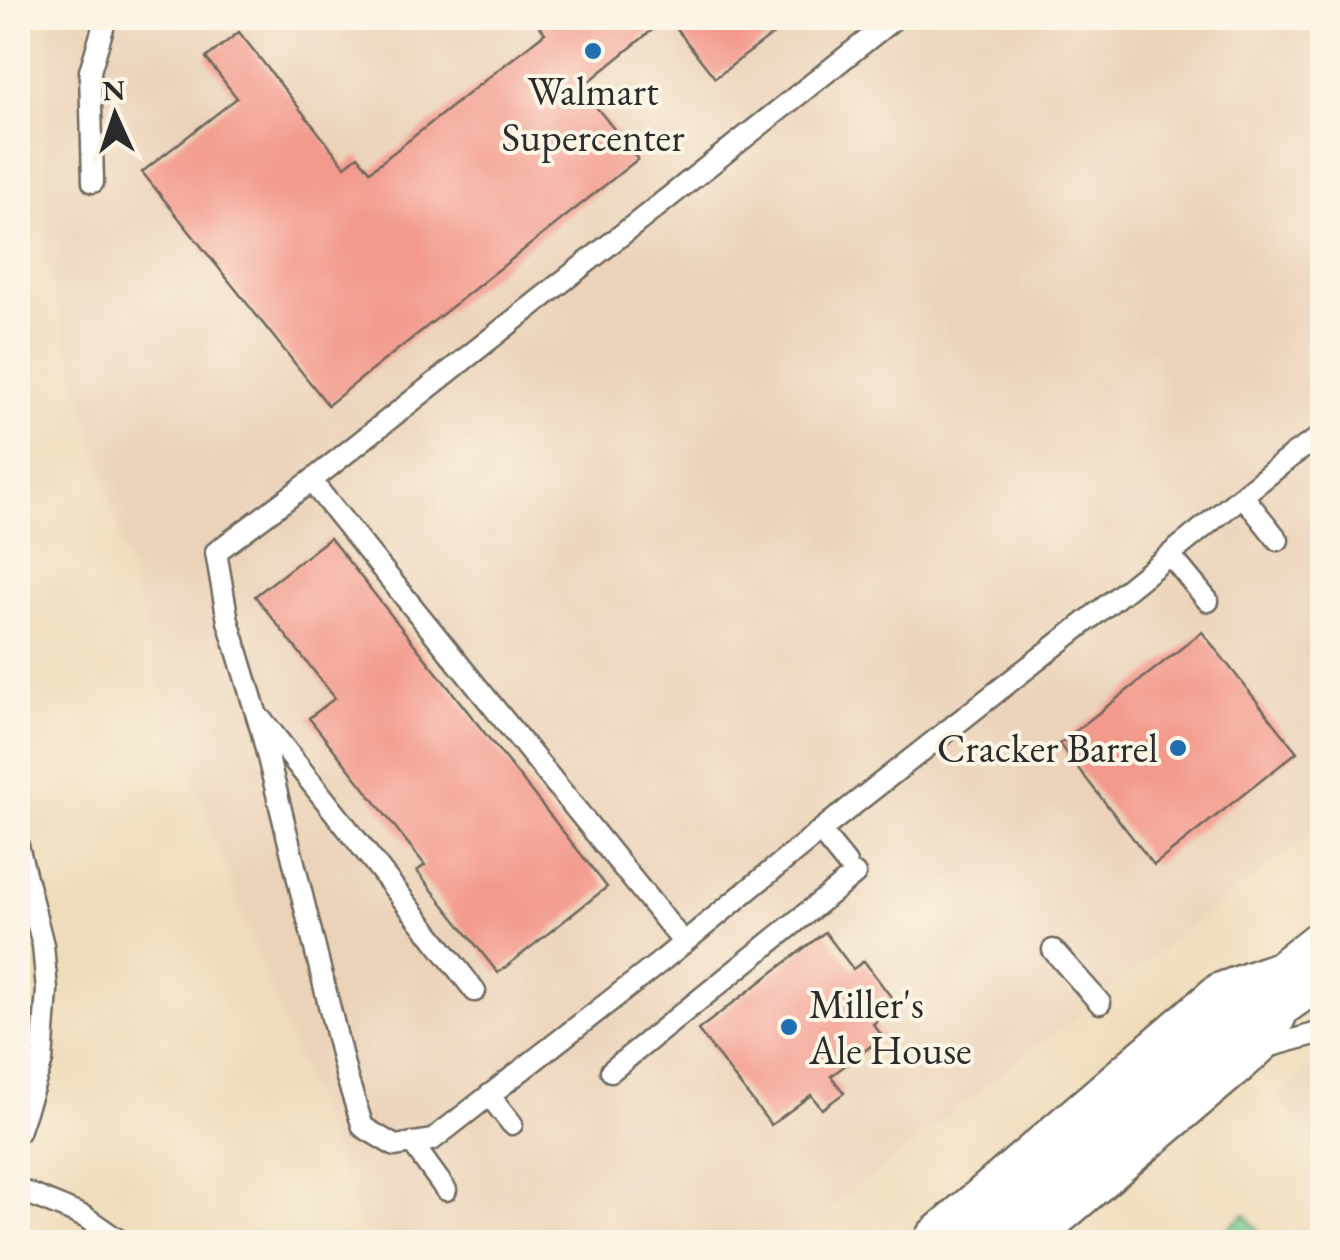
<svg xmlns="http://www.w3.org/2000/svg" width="1340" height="1260" font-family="'EB Garamond',serif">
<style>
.built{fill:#ebd3b9}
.green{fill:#72ca90;stroke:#4e7a5e;stroke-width:2.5}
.building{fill:#f39a8d}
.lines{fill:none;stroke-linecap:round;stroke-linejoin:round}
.service-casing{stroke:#70695d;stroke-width:25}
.primary-casing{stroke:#70695d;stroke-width:60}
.service{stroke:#fff;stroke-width:20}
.primary{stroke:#fff;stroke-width:55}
.poi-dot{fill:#1f6fb2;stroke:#fcf5e5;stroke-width:4}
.labels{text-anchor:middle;stroke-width:8;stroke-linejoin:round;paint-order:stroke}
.poi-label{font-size:40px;fill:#2b2b2b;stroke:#fcf5e5}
</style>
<rect width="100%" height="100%" fill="#fcf5e5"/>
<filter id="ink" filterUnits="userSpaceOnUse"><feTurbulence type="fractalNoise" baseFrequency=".01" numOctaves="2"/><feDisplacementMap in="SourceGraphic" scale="20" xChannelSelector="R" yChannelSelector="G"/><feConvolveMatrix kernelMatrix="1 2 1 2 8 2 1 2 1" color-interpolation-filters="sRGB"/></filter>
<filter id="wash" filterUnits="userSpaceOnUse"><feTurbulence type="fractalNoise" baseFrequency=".0048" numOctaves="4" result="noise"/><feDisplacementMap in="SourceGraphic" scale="40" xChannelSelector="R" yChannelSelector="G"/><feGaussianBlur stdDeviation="2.25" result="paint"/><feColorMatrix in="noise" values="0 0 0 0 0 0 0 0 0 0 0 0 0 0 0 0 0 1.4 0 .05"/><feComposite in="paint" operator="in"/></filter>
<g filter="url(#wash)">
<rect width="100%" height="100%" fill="#efdcba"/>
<path class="built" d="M 51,18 L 1322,18 L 1322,824 L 788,1242 L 366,1242 L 169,718 L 43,252 Z
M 1322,1059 L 1322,1158 L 1277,1097 Z"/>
<path class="green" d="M 1245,1214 L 1267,1242 L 1211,1242 Z"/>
<g id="blocks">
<path class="building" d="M 533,18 L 667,18 L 581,88 L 638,159 L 328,405 L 142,172 L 237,98 L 206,58 L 239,32 L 345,166 L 358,156 L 370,171 L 545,33 Z
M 668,18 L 795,18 L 715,78 Z
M 330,538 L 607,887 L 498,973 L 417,871 L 425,865 L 309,718 L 335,698 L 255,596 Z
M 1202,632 L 1297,752 L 1154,865 L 1059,744 Z
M 825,932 L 853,969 L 864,961 L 897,1005 L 873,1024 L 883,1037 L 831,1076 L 844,1093 L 822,1109 L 811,1095 L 771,1125 L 698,1030 Z"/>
</g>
</g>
<g filter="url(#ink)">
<use href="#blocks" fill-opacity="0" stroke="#70695d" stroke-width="2.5"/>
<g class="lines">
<g class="service-casing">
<path id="service" d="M 895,18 L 311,481 L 216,552 L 228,621 L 261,729 L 347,1078 L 363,1127 L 395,1146 L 432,1140 L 664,959 L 820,831 L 1130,587 L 1294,454 L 1322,436
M 93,182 L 90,71 L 106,18
M 311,481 L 684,943
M 1243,496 L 1278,540
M 1170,555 L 1208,601
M 263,721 L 475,991
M 820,831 L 846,863
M 18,846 L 43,945 L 47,990 L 42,1061 L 18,1132
M 1053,950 L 1100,1003
M 1285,1015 L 1322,989
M 1260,1049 L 1322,1032
M 611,1071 L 855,874
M 489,1095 L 512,1124
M 412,1143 L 446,1190
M 18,1189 L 85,1217 L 121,1242"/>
</g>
<g class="primary-casing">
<path id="primary" d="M 942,1242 L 1224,1000 L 1285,978 L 1322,949
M 1014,1242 L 1234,1056 L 1259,1033 L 1285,978"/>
</g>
<use href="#service" class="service"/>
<use href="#primary" class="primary"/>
</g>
</g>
<g class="poi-dot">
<circle cx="593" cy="51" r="10"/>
<circle cx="1178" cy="748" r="10"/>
<circle cx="789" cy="1027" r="10"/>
</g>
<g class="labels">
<g class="poi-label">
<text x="593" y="105">Walmart<tspan x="593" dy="46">Supercenter</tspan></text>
<text x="1158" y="762" text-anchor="end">Cracker Barrel</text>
<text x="809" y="1018" text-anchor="start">Miller's<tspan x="809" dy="46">Ale House</tspan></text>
</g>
</g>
<rect width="1340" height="1260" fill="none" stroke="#fcf5e5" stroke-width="60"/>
<g transform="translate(115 115) rotate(357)" stroke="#fcf5e5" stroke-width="8" paint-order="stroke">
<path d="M0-8L18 38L0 25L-18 38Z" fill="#2b2b2b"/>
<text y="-15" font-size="28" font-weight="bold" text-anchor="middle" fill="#2b2b2b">N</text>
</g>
</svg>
